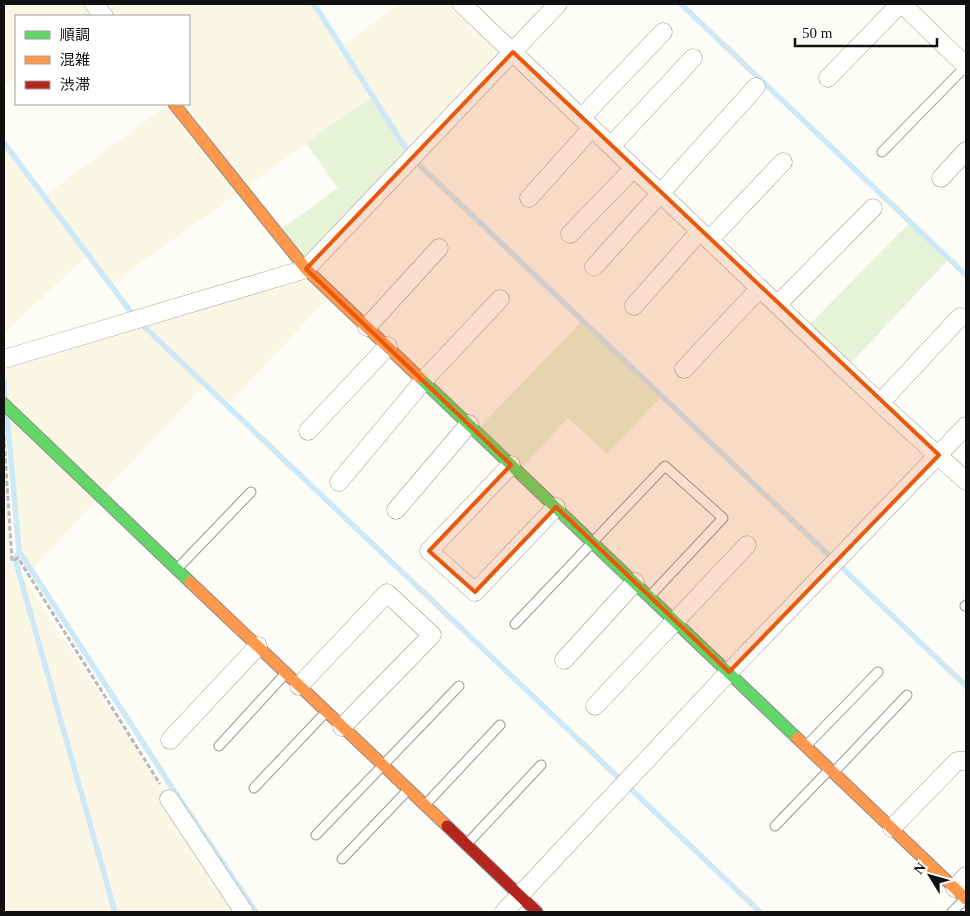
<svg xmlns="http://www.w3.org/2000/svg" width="970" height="916" font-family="'Times New Roman','Noto Sans JP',serif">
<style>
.farmland{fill:#f9f7e4}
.green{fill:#e7f3d7}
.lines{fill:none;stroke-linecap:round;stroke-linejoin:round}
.stream{stroke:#cde8f7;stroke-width:5.5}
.lane-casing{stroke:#979795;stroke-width:11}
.street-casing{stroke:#979795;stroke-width:19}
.fast-casing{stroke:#8e8d8b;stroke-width:13}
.slow-casing{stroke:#8e8d8b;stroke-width:13}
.jam-casing{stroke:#8e8d8b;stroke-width:13}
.path{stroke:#b9b9b8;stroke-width:3;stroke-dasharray:5 2.5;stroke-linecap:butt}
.lane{stroke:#fffffe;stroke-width:9}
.street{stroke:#fffffe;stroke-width:18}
.fast{stroke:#63d668;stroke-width:11}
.slow{stroke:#ff974d;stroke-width:11}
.jam{stroke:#b3261e;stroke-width:11}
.marked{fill:#e8590c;fill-opacity:0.2;stroke:#e8590c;stroke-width:4;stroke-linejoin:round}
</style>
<rect width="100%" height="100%" fill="#fdfcf7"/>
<path class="farmland" d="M 4,4 L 94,4 L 102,14 L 116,4 L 314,4 L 342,46 L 399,4 L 462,4 L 513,52 L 412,158 L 372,96 L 110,285 L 86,256 L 4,334 L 4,143 L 44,196 L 169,104 L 189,104 L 189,16 L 16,16 L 16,77 L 4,86 Z
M 306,269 L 332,294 L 227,405 L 203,386 L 31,570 L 19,551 L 7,416 L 4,404 L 4,366 Z
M 4,436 L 12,561 L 244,912 L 4,912 Z"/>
<path class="green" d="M 373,96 L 412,158 L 306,269 L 277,232 L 338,188 L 306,143 Z
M 910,222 L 949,259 L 845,369 L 804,330 Z
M 583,320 L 662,396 L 607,454 L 568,418 L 519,471 L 476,431 Z"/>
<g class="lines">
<path class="stream" d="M 314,4 L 412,158 L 966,686
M 681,4 L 966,275
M 4,143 L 137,320 L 760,912
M 4,381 L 5,399
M 7,416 L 19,551 L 173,789 L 256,912
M 19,551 L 15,559 L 115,912"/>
<g class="lane-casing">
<path id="lane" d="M 882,152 L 966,66
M 177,569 L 251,492
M 965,606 L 966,605
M 515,624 L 665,466 L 723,518 L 650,596
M 219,746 L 286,673
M 806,746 L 878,672
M 834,772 L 907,695
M 254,788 L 326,712
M 425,805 L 500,725
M 775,826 L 830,769
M 316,835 L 459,686
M 466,845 L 541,765
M 342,859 L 408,790
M 952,912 L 965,899"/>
</g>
<g class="street-casing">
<path id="street" d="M 94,4 L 104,16
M 462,4 L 880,403 L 966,481
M 902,4 L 966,66
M 828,78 L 900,4
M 581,118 L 663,32
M 611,146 L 693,58
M 941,178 L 966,151
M 529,198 L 592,128
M 570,234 L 634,168
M 709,240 L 783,162
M 594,267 L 756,87
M 777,305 L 873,208
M 634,306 L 700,231
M 367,327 L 439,248
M 4,359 L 306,269 L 558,4
M 684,369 L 760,288
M 880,403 L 960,317
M 308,431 L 388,346
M 511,465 L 429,551 L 475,592 L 556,507
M 339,482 L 424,380 L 500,299
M 396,510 L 469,424
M 564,660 L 635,582
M 299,686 L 387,593 L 432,635 L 342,727
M 595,706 L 747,545
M 170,740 L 258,646
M 169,799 L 244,912
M 892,828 L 957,761 L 966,761
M 955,888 L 966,876
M 504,912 L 729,672 L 966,426"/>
</g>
<g class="fast-casing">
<path id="fast" d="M 420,378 L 797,738
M 4,404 L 190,582"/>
</g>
<g class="slow-casing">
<path id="slow" d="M 174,104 L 306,269 L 420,378
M 190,582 L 447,826
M 797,738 L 966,899"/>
</g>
<g class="jam-casing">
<path id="jam" d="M 447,826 L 537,912"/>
</g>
<path class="path" d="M 4,436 L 12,561 L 18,558 L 160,784"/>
<use href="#lane" class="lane"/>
<use href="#street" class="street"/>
<use href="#fast" class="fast"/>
<use href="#slow" class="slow"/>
<use href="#jam" class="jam"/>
</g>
<path class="marked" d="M 513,52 L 939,455 L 729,672 L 556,507 L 475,592 L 429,551 L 511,465 L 306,269 Z"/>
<rect width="970" height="916" fill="none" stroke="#111111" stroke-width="10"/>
<rect x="15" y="15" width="175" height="90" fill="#ffffff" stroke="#a0a0a0"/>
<rect x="25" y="31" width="25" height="8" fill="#63d668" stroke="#a0a0a0"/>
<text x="60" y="40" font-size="15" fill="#111111">順調</text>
<rect x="25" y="56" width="25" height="8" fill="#ff974d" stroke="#a0a0a0"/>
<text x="60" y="65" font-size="15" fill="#111111">混雑</text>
<rect x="25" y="81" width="25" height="8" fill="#b3261e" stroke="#a0a0a0"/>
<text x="60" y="90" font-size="15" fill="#111111">渋滞</text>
<g transform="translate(930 876) rotate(307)" stroke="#ffffff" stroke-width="4" paint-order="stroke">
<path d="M0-4L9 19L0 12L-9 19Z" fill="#111111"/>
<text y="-8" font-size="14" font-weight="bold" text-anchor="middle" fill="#111111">N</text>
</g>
<path d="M795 38v8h142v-8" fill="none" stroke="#111111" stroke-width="2.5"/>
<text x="802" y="38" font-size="15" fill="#111111" stroke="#ffffff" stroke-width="4" paint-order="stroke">50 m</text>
</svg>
